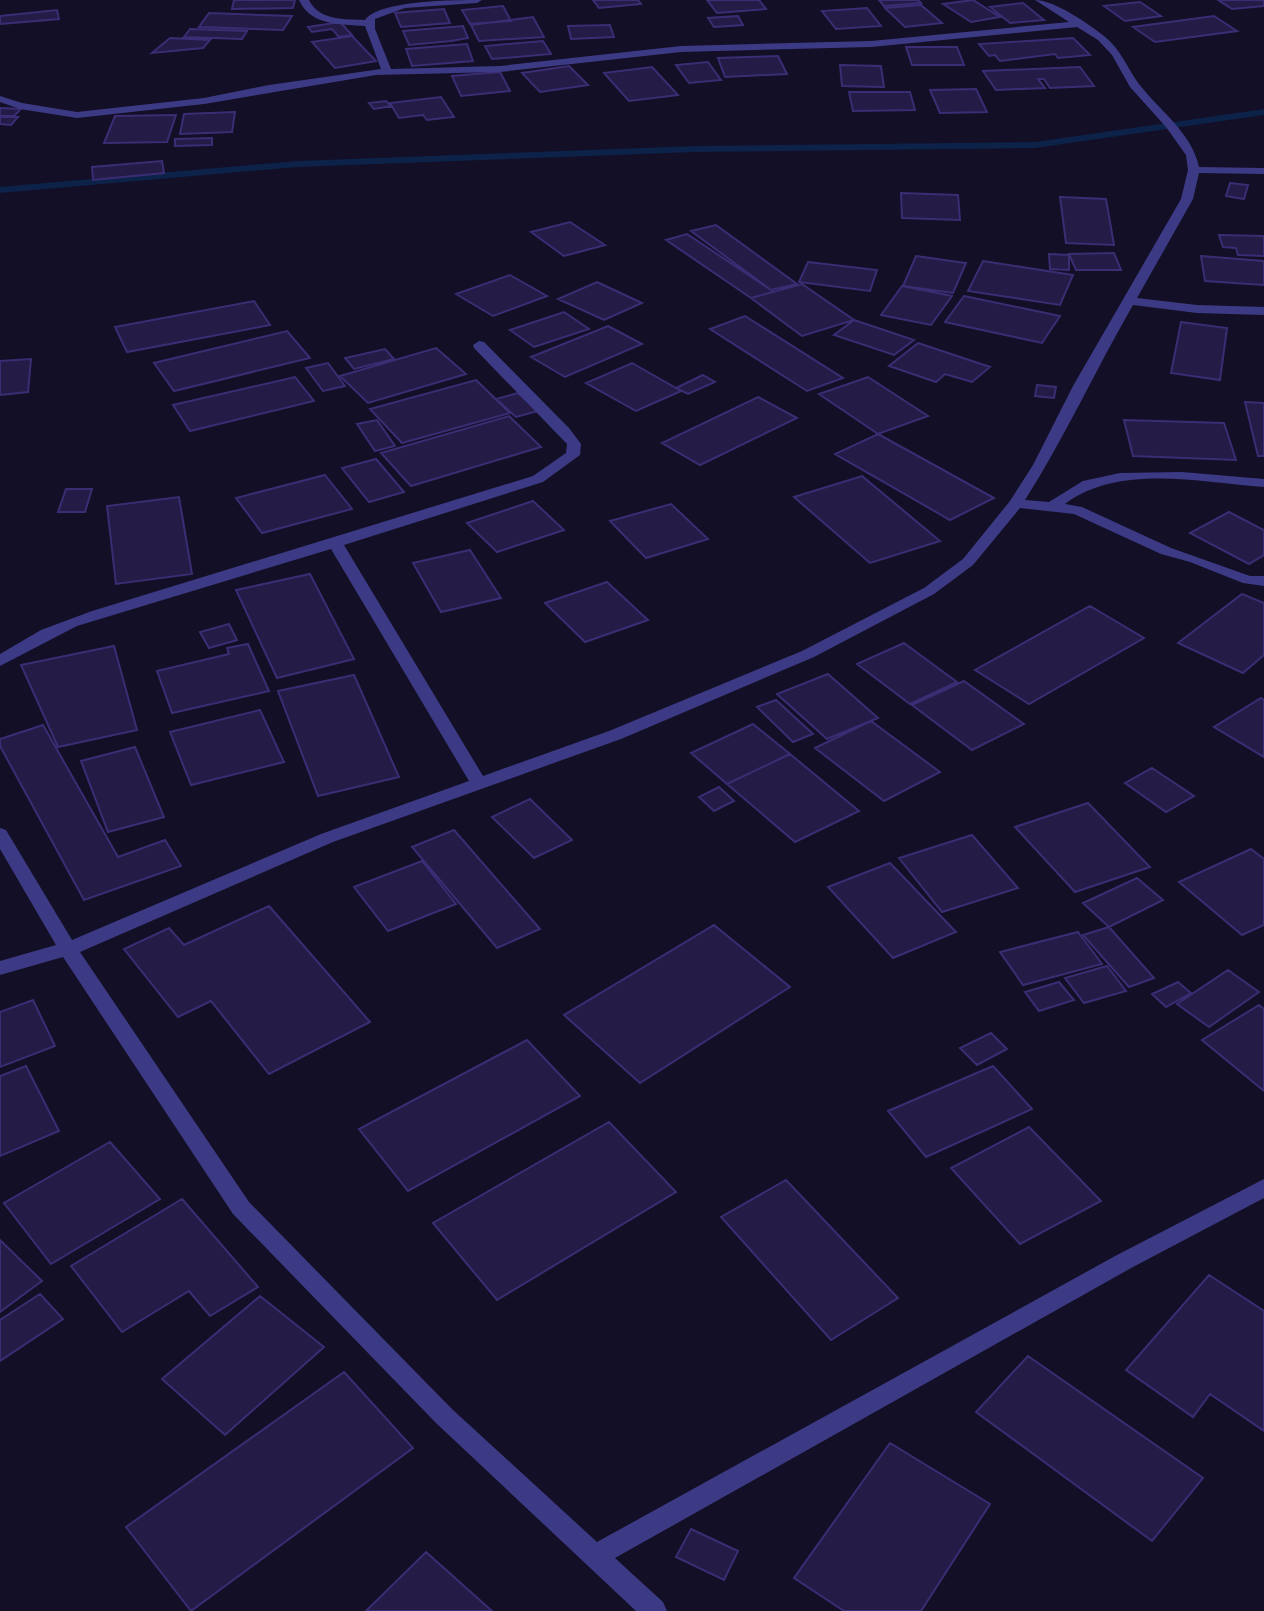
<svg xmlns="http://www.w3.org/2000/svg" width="1264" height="1611" font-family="Inter,sans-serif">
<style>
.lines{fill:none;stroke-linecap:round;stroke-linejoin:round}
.stream{fill:#0c2248;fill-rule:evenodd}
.building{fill:#241b47;stroke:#3b2d73;stroke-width:2}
.street{fill:#3d3a85;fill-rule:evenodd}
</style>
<rect width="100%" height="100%" fill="#130f26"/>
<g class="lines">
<path class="stream" d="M 1264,109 L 1264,115 L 1035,148 L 696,152 L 297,167 L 0,193 L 0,187 L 297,161 L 696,146 L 1035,142 Z"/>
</g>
<path class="building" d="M 234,0 L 295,0 L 293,8 L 232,9 Z
M 593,0 L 638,0 L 641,4 L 599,8 Z
M 707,0 L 759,0 L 766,9 L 717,13 Z
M 879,0 L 918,0 L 921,3 L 884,6 Z
M 973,0 L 1000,17 L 971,22 L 943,4 Z
M 1218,0 L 1264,0 L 1264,6 L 1232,9 Z
M 1140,2 L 1161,16 L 1125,21 L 1104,6 Z
M 1023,3 L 1044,20 L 1010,23 L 990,7 Z
M 921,5 L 942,23 L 905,27 L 885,8 Z
M 503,6 L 511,21 L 470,24 L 462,10 Z
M 867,8 L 881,26 L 836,29 L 822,11 Z
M 444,9 L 450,23 L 401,27 L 395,13 Z
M 57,10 L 59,19 L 0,24 L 0,16 Z
M 209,13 L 292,16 L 283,30 L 199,27 Z
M 738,16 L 743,25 L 714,27 L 708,18 Z
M 1214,16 L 1237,31 L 1155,42 L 1133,27 Z
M 533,17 L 544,37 L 479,41 L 471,25 Z
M 340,22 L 352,35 L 339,37 L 332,29 L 312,32 L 308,27 Z
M 610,25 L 614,37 L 571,39 L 568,26 Z
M 463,26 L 468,38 L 451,41 L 409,45 L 403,31 Z
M 190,29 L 247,31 L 242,39 L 184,37 Z
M 352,36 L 376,61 L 335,68 L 312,42 Z
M 170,38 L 210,40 L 203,48 L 152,53 Z
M 1073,38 L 1090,55 L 1058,58 L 1055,54 L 1000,61 L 995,55 L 989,56 L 979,44 Z
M 543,41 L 551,54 L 492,59 L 485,46 Z
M 467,44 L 473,61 L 412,66 L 406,49 Z
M 906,47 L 957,47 L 964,65 L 912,65 Z
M 778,56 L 787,74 L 725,77 L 718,58 Z
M 708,62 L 721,80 L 689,83 L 676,65 Z
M 840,65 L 881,66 L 884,87 L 842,86 Z
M 569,66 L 588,85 L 540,92 L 522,73 Z
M 652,67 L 678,95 L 629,101 L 604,73 Z
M 1080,67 L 1094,86 L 1050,88 L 1044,79 L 1038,79 L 1045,88 L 996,90 L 983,71 Z
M 500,72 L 510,91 L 461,96 L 452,76 Z
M 976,89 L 987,112 L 940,113 L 930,90 Z
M 849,92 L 910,92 L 915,110 L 853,111 Z
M 441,97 L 454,117 L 427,120 L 423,115 L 399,118 L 390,103 Z
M 386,101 L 391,106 L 374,109 L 369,103 Z
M 0,108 L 21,109 L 14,116 L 0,116 Z
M 235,112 L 232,132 L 180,134 L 184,114 Z
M 176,115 L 167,142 L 104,143 L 115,116 Z
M 0,117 L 18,117 L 11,125 L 0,124 Z
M 212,138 L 212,145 L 175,146 L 175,139 Z
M 162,161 L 164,173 L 93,180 L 92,167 Z
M 1230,183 L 1248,185 L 1244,199 L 1226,196 Z
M 901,193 L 958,195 L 960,220 L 902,218 Z
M 1060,197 L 1106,199 L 1114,245 L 1066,243 Z
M 570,222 L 605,245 L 564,256 L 531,232 Z
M 716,225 L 797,284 L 771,290 L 691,231 Z
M 687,234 L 771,290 L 773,292 L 751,298 L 666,240 Z
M 1219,235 L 1264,236 L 1264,256 L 1238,255 L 1236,248 L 1223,247 Z
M 1114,253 L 1121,270 L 1076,270 L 1069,254 Z
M 1049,254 L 1069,255 L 1069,270 L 1050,269 Z
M 916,256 L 966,263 L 953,293 L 903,286 Z
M 1201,256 L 1264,261 L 1264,285 L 1205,281 Z
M 983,261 L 1073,275 L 1060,305 L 968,291 Z
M 808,262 L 877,270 L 870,291 L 799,282 Z
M 510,275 L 547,296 L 493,316 L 456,294 Z
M 597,282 L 642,303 L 604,320 L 558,299 Z
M 802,284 L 854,320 L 802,336 L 751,298 Z
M 902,286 L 952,296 L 931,325 L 881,315 Z
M 964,296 L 1060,316 L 1042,343 L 945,322 Z
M 254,301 L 270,325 L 127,352 L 115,327 Z
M 564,312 L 589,329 L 534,347 L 510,330 Z
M 745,316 L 843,378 L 807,391 L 710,329 Z
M 854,320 L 914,340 L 894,355 L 834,335 Z
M 1181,322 L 1227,328 L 1220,380 L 1171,373 Z
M 608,326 L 642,344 L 565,377 L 531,357 Z
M 287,331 L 310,358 L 174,391 L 154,363 Z
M 918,343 L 990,367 L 972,382 L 945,374 L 936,382 L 889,366 Z
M 436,348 L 466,374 L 368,403 L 340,376 Z
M 385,349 L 394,359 L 354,369 L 345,358 Z
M 31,359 L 28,392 L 0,395 L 0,361 Z
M 328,363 L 345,386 L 323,391 L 306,368 Z
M 632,363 L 676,388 L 681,391 L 636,411 L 586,383 Z
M 703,375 L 715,382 L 688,394 L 676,388 Z
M 295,377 L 314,401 L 190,431 L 173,405 Z
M 868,377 L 928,416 L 878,434 L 819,394 Z
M 476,380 L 510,413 L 402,443 L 370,409 Z
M 1037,385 L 1056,387 L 1054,398 L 1035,396 Z
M 518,393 L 538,411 L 516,417 L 496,399 Z
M 758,397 L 797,418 L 700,465 L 662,443 Z
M 1245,402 L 1264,403 L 1264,456 L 1258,456 Z
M 509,416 L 541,447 L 411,486 L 381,453 Z
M 377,420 L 395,446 L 375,451 L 357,424 Z
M 1124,420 L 1224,423 L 1236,460 L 1133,456 Z
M 878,434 L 994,498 L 950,520 L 835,454 Z
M 376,459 L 404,492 L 369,502 L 342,468 Z
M 325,475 L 352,509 L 262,533 L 236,498 Z
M 862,476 L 940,541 L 870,563 L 794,497 Z
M 66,489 L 92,489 L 85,512 L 58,512 Z
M 179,497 L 192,574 L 116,584 L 107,506 Z
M 533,501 L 564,530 L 497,552 L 467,523 Z
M 671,504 L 708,539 L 646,558 L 610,521 Z
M 1229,512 L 1264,530 L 1264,555 L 1249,564 L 1190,533 Z
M 470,550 L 501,598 L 441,612 L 413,563 Z
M 310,574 L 354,659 L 277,678 L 236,590 Z
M 607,582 L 648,620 L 585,642 L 545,603 Z
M 1242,594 L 1264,603 L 1264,655 L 1243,673 L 1178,643 Z
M 1090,606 L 1144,638 L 1029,704 L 975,670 Z
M 229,624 L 237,640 L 209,648 L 200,632 Z
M 904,643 L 957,682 L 910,704 L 857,664 Z
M 248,644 L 269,691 L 172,713 L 157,671 L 229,654 L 227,648 Z
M 114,646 L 137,730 L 58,747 L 21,665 Z
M 828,674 L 878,718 L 827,739 L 777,694 Z
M 354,675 L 399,777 L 318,796 L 278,691 Z
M 964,681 L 1024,724 L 972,750 L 912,705 Z
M 1261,698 L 1264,700 L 1264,757 L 1214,727 Z
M 776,700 L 813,734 L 793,742 L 757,707 Z
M 260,710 L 284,762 L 191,785 L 170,732 Z
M 871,721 L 940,772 L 884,801 L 815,748 Z
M 753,724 L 790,754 L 727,784 L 691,753 Z
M 43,725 L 118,857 L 165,840 L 181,866 L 84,900 L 0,746 L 0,739 Z
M 135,747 L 164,817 L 108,832 L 81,761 Z
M 790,754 L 859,811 L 795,842 L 727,784 Z
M 1152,768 L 1194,796 L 1166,812 L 1125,783 Z
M 719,787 L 734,801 L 714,811 L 699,797 Z
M 530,799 L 572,840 L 534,858 L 492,817 Z
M 1088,803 L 1150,867 L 1075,892 L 1015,827 Z
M 454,830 L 540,929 L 497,948 L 412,847 Z
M 972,835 L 1018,888 L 942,912 L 899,858 Z
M 1251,849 L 1264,859 L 1264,925 L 1242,935 L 1179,882 Z
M 422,861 L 456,904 L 388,931 L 354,887 Z
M 890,863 L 956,932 L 893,958 L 828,887 Z
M 1137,878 L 1163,900 L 1109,927 L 1083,903 Z
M 269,906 L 370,1022 L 269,1074 L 211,1001 L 178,1017 L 124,949 L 169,928 L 184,945 Z
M 714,925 L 790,987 L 640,1083 L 564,1015 Z
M 1109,927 L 1154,978 L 1129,987 L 1083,935 Z
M 1078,932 L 1102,964 L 1023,985 L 1000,952 Z
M 1107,966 L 1126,991 L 1084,1003 L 1065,978 Z
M 1228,970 L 1259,992 L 1209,1027 L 1177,1004 Z
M 1059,982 L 1074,1000 L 1039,1011 L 1025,992 Z
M 1178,982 L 1191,993 L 1166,1007 L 1152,994 Z
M 33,1000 L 55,1046 L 0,1067 L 0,1012 Z
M 1259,1005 L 1264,1009 L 1264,1091 L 1202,1040 Z
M 991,1033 L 1007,1049 L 977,1065 L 960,1048 Z
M 527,1040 L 580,1096 L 408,1191 L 359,1129 Z
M 26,1066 L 59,1131 L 0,1156 L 0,1076 Z
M 993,1066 L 1032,1109 L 926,1157 L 888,1111 Z
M 609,1122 L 676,1192 L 497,1300 L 433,1223 Z
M 1029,1127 L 1101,1201 L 1020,1244 L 951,1168 Z
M 110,1142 L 160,1199 L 51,1264 L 4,1203 Z
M 786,1180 L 898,1298 L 831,1340 L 721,1217 Z
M 182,1199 L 258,1287 L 210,1316 L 189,1291 L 122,1332 L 71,1266 Z
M 0,1240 L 42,1281 L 0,1312 Z
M 1209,1275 L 1264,1311 L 1264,1431 L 1210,1394 L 1193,1417 L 1126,1370 Z
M 40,1294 L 63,1319 L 0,1361 L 0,1320 Z
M 260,1296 L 324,1347 L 225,1435 L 162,1379 Z
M 1028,1356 L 1203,1478 L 1152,1541 L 976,1412 Z
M 344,1372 L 413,1448 L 191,1611 L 126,1527 Z
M 890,1443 L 990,1504 L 921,1611 L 844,1611 L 794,1578 Z
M 691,1529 L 738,1551 L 724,1580 L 676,1557 Z
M 426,1552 L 492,1611 L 366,1611 Z"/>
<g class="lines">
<path class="street" d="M 299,0 L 309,0 C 319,21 345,19 365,20 C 379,0 455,0 482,0 L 477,3 L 405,8 L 375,19 L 375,29 L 391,69 L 500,66 L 681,46 L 871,41 L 1069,22 L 1035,0 C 1055,0 1090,25 1104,36 C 1121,49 1127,68 1139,84 C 1159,110 1192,133 1199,167 L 1264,168 L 1264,174 L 1199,173 L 1193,199 L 1137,298 L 1197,305 L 1264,307 L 1264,315 L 1197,313 L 1133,305 C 1096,369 1065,437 1025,500 L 1049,502 L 1083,481 L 1120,473 L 1182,472 L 1264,479 L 1264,487 C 1201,483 1120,463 1065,504 L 1082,507 L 1171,548 L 1250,576 L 1264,576 L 1264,586 L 1243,583 L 1190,562 L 1161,554 L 1074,514 L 1020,508 L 973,565 L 934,594 L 814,657 L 621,739 L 333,842 L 80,952 L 249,1202 L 452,1409 L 597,1542 L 1117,1255 L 1264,1179 L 1264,1198 L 1133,1267 L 615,1558 L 663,1602 L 667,1611 L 636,1611 L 436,1423 L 233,1214 L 63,957 L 0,975 L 0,961 L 56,945 L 0,849 L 0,828 L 6,830 L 72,940 L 321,834 L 469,781 L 331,549 L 77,626 L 0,666 L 0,654 L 41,630 L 92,611 L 533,476 L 566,453 L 567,444 L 474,348 L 473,345 L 479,341 L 484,342 L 569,428 L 581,444 L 580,455 L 543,482 L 344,545 L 483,776 L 609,731 L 802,651 L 924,588 L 963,559 L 1010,501 L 1033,465 L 1073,386 L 1181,199 L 1188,170 L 1186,155 L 1166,127 L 1130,87 L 1112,55 L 1098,40 L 1077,27 L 871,47 L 681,52 L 500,72 L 376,75 L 204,104 L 77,118 L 20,109 L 0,102 L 0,96 L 22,103 L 77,112 L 204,98 L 269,85 L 381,69 L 365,26 C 340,24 311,26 299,0 Z"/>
</g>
</svg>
